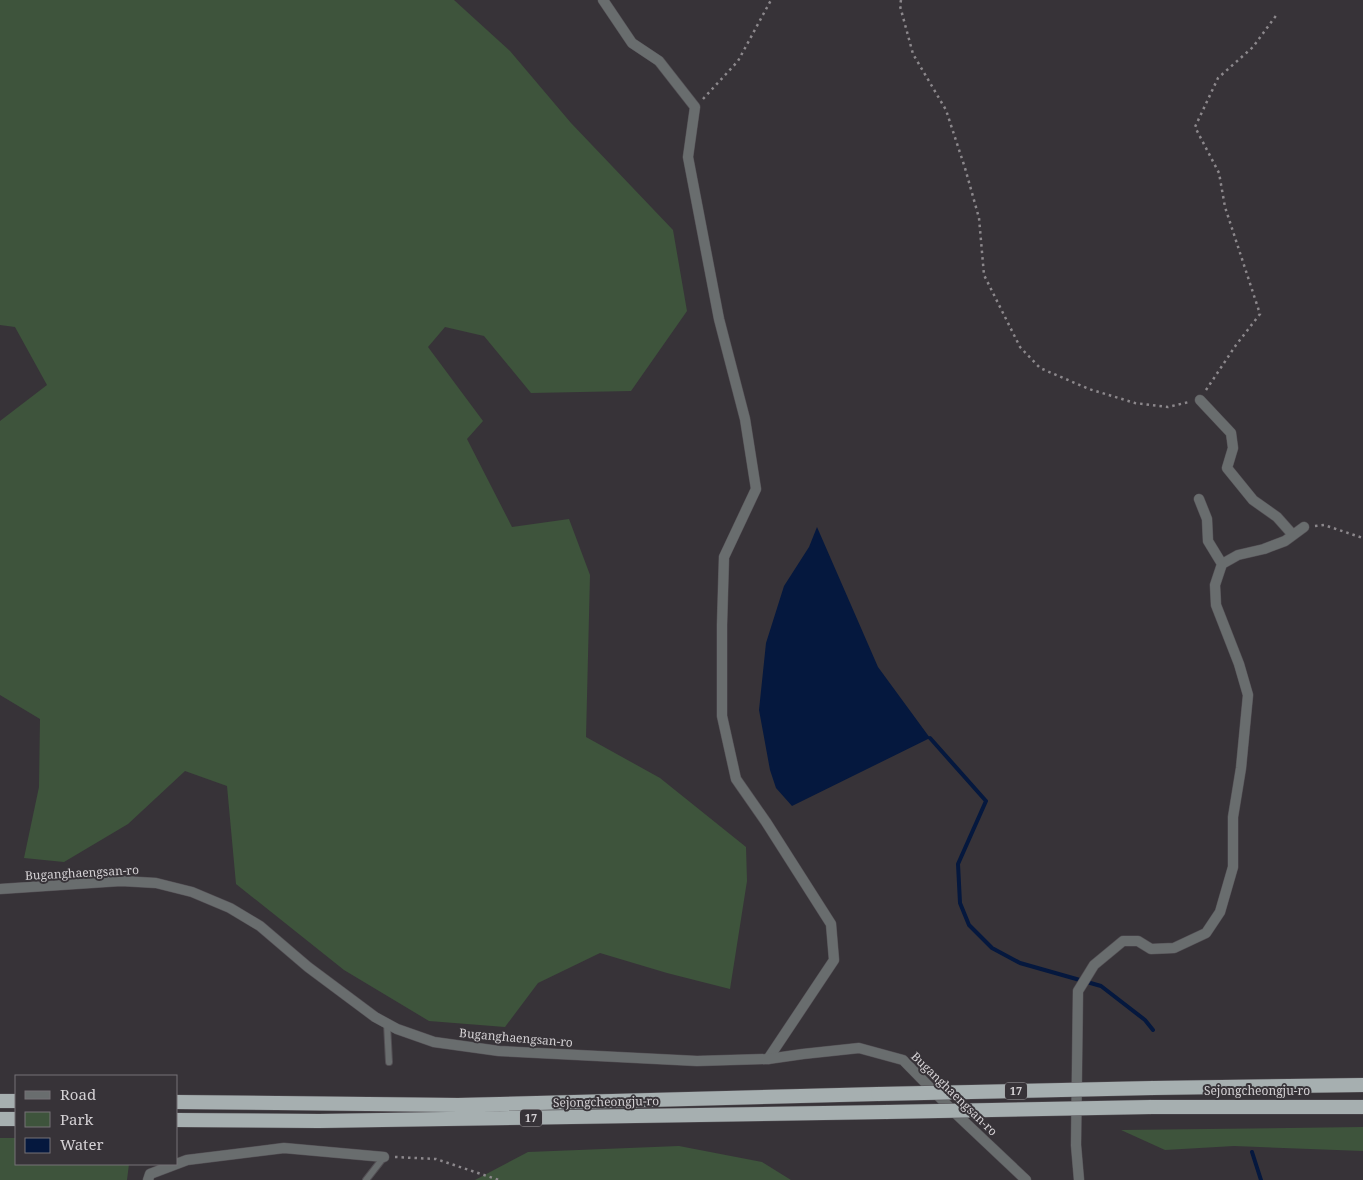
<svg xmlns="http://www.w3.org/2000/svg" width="1363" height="1180" font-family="'Noto Serif',serif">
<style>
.green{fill:#3e543c}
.water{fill:#05183e}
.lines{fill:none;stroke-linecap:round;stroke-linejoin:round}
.stream{stroke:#05183e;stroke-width:4}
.service-casing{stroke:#534f54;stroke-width:8}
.minor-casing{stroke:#534f54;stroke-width:11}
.tertiary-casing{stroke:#534f54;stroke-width:11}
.trunk-casing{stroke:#534f54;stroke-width:15}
.path{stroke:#8c888c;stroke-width:2.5;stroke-dasharray:2.5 4;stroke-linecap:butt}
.service{stroke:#696d6e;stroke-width:6}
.minor{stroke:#696d6e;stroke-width:10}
.tertiary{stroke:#696d6e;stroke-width:10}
.trunk{stroke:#a6afb0;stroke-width:14}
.trunk-bridge-casing{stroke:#534f54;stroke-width:15;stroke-linecap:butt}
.trunk-bridge{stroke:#a6afb0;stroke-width:14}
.labels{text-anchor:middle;stroke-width:4;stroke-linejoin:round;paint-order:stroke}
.shield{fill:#373338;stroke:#a5a2a5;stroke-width:1}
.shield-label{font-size:11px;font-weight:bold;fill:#d4d1d4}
.street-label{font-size:12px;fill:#d4d1d4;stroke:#373338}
</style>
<rect width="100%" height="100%" fill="#373338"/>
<path class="green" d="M 0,0 L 454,0 L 510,51 L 571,123 L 673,230 L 687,311 L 631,391 L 531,393 L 484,336 L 445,327 L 428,347 L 483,421 L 467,439 L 512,527 L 569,519 L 590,575 L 586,737 L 660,778 L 746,847 L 747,881 L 730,989 L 667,973 L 600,953 L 538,983 L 505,1027 L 429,1021 L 344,970 L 236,884 L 227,786 L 185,771 L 128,824 L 64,862 L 24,858 L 39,787 L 40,719 L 0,695 L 0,421 L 47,385 L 15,327 L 0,325 Z
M 1363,1127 L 1363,1151 L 1234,1146 L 1165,1150 L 1121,1130 Z
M 0,1138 L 16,1138 L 16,1164 L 129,1164 L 127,1180 L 0,1180 Z
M 679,1146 L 762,1162 L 791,1180 L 475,1180 L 528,1152 Z"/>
<path class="water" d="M 817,527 L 878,667 L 930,738 L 792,806 L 776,788 L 770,770 L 759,710 L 766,643 L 784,586 L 809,547 Z"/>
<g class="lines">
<path class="stream" d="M 930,738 L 986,801 L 958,864 L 960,903 L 969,925 L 992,948 L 1020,963 L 1101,986 L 1145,1020 L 1153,1030
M 1252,1152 L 1261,1180"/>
<g class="service-casing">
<path id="service" d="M 387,1024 L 389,1062
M 366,1180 L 384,1157"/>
</g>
<g class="minor-casing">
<path id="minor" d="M 603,0 L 632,43 L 659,61 L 695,107 L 688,157 L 719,319 L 745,419 L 756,489 L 724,557 L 722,625 L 722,716 L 736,779 L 766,822 L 831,924 L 834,960 L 768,1059
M 1200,400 L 1231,433 L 1233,448 L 1227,468 L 1253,500 L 1277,517 L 1293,535
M 1199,499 L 1207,519 L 1208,541 L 1222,564
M 148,1180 L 150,1174 L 187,1160 L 284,1148 L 384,1157
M 1079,1180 L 1076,1145 L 1078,991 L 1094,965 L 1123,941 L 1138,941 L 1151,949 L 1174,948 L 1206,933 L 1220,912 L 1233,867 L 1233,817 L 1241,768 L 1248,695 L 1239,664 L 1216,605 L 1215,585 L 1222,564 L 1238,555 L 1264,549 L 1285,541 L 1304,527"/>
</g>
<g class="tertiary-casing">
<path id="tertiary" d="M 0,889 L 121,881 L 156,883 L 192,892 L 230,908 L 260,926 L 308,967 L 375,1017 L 397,1029 L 434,1042 L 499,1051 L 697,1061 L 768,1059 L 803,1054 L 859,1048 L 903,1060 L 953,1111 L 1026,1180"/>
</g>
<g class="trunk-casing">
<path id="trunk" d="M 1153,1088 L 1363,1085
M 0,1101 L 16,1101
M 176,1102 L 458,1105 L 878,1094
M 1151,1107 L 1363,1107
M 0,1119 L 16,1119
M 176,1120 L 319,1121 L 886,1112"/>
</g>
<path class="path" d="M 901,0 L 900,6 L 913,54 L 946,110 L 965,168 L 979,218 L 984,275 L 1020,347 L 1040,368 L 1089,389 L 1135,403 L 1168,407 L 1189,402
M 703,99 L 738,61 L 771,0
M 1206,390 L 1236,345 L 1260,314 L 1225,207 L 1219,173 L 1195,127 L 1218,78 L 1253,47 L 1278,13
M 1315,526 L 1324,525 L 1363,538
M 395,1157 L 436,1159 L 499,1180"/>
<use href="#service" class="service"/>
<use href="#minor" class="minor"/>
<use href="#tertiary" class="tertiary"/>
<use href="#trunk" class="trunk"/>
<g class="trunk-bridge-casing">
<path id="trunk-bridge" d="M 878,1094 L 1153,1088
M 886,1112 L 1151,1107"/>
</g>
<use href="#trunk-bridge" class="trunk-bridge"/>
</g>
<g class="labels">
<g class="shield">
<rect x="1005" y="1082.5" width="22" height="17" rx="4"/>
<rect x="520" y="1109.5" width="22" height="17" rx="4"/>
</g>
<g class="shield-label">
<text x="1016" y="1095">17</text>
<text x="531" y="1122">17</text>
</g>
<g class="street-label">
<text transform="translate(82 873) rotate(-3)" y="4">Buganghaengsan-ro</text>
<text transform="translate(516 1038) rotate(5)" y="4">Buganghaengsan-ro</text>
<text x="1257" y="1095">Sejongcheongju-ro</text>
<text transform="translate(954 1094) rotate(44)" y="4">Buganghaengsan-ro</text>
<text transform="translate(606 1102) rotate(-1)" y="4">Sejongcheongju-ro</text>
</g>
</g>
<rect x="15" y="1075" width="162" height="90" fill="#373338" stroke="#767276"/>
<rect x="25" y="1091" width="25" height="8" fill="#696d6e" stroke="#767276"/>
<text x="60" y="1100" font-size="15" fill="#d4d1d4">Road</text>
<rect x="25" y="1112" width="25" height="15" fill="#3e543c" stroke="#767276"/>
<text x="60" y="1125" font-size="15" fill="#d4d1d4">Park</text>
<rect x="25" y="1138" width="25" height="15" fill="#05183e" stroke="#767276"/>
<text x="60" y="1150" font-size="15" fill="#d4d1d4">Water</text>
</svg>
